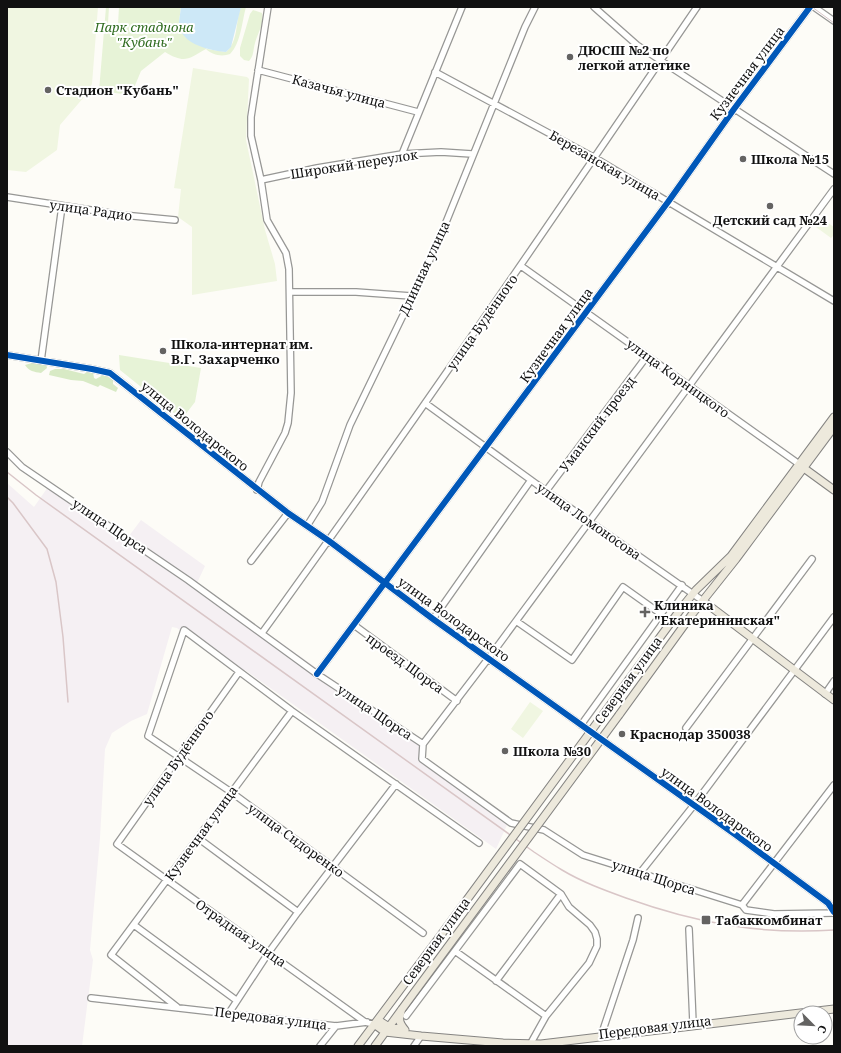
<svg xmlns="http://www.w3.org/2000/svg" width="841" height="1053" font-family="'Noto Serif',serif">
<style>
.industrial{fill:#f5f0f3}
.green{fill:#e7f3d7}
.forest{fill:#d8eac5}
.pitch{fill:#f0f6e1}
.water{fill:#cde8f7}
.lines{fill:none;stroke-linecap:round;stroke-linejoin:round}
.minor-casing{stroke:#979795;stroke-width:8}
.major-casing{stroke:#858482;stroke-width:9}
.minor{stroke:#fffffe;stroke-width:5.5}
.major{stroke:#ede9dc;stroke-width:7}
.tram{stroke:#d9c6c7;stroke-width:1}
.rail{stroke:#d9c6c7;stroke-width:1.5}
.major-bridge-casing{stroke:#858482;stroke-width:9;stroke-linecap:butt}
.major-bridge{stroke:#ede9dc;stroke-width:7}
.cycleway-casing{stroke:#fff;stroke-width:8}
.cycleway{stroke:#0057b8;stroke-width:6}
.poi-dot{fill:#646362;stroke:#fff;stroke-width:1.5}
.labels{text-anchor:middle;stroke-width:4;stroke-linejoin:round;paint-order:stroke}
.park-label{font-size:13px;font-style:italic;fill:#2f6b1f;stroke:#fff}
.poi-label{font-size:13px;font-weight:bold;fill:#111;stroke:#fff;text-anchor:start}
.street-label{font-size:13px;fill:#111;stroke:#fff}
</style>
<rect width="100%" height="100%" fill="#fdfcf7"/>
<path class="industrial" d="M 7,483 L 34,507 L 48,487 L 126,540 L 141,520 L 205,566 L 197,583 L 422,743 L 420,762 L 507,825 L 496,849 L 245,670 L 239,675 L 177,628 L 172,627 L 147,714 L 131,721 L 112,733 L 105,749 L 100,838 L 90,950 L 93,960 L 82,1046 L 7,1046 Z"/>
<path class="green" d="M 106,7 L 109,7 L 108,23 L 118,24 L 119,7 L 181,7 L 178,29 L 207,49 L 226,52 C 239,41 235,21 241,7 L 246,7 C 242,21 241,43 230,54 C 222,57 212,55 206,49 C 188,59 185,64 165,52 L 141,71 L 131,95 L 99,91 Z
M 253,10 L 262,13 C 264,25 258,32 255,43 C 253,50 254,56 249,61 L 244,60 L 240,56 L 240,48 L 250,14 Z
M 119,355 L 201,368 L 195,402 L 185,415 L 176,415 L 120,370 Z"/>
<path class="forest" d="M 35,362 L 46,363 L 47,368 L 41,373 C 34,372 29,371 25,365 Z
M 55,369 L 64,369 L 84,374 L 90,370 L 93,372 L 94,378 L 96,379 L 103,375 L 113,379 L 113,384 L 118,388 L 116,392 L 100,385 L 98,387 L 83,381 L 71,380 L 49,375 L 50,371 Z"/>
<path class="pitch" d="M 7,7 L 98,7 L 92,84 L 84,97 L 60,125 L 57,150 L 26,172 L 7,170 Z
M 193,68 L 247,77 L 249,79 L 246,140 L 265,230 L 275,264 L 277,281 L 192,295 L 192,227 L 178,217 L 181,189 L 174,188 Z
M 822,219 L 834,227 L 834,235 L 831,238 L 816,227 Z
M 530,702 L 543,711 L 523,738 L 511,729 Z"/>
<path class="water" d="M 181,7 L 241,7 L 231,47 L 226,52 C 214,51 196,47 187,39 C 184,36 181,32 178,29 Z"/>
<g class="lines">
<g class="minor-casing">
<path id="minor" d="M 594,7 L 637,45 L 834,174
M 814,7 L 834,21
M 258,70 L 418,112
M 435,72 L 595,158 L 834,301
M 402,154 L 462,7
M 261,180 L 317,168 L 402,154 L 441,152 L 472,154
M 7,197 L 123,215 L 175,220
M 521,266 L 799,464
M 290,292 L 356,292 L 411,296
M 7,355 L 92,369 L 110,373 L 288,513 L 329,541 L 433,619 L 608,744 L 736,835 L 828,903 L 834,912
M 41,361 L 62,206
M 425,403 L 546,491 L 703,601
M 7,452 L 22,467 L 188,580 L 317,674 L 423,744
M 257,490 L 259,482 L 285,433 L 288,423 L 291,393 L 289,269 L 286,253 L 267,220 L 261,180 L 251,136 L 251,117 L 268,7
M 546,491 L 647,356
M 307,526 L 322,502 L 350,425 L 436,247 L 525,27 L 535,7
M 251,561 L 288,513
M 433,619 L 531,480
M 516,621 L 572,660 L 623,587 L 661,614
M 354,625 L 457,701
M 262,633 C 411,427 554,217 697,7
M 239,672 L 117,844 L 365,1022 L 374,1024
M 317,674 L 668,202 L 734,109 L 810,7
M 825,694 L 834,681
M 581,725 L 682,585
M 686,728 L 812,559
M 423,744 L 494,651 L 834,189
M 423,744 L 422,759 L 511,823 L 544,830 L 583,855 L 742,905 L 746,910 L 774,914 L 834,913
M 198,838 L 298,912
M 640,873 L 694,805 L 834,617
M 742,905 L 834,785
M 134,925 L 236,1000
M 689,929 L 693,1023
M 423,933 L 231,792 L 148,736 L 184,630 L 292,711 L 479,843
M 455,951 L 546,1016
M 496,981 L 561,894
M 91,998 L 336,1026 L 367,1022
M 177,1007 L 111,955 L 292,711
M 229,1013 L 269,952 L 298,912 L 396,784
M 406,1016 L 520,864 L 561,894 L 569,907 L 590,925 L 595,932 L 597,939 L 597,946 L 589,963 L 546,1016 L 532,1041
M 602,1033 L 633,940 L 638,918
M 320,1046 L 336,1026
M 414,1046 L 421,1036"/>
</g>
<g class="major-casing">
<path id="major" d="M 801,466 L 834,490
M 703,601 L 834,700
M 683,606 L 696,590 L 731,556 L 834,417
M 619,715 L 693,613 L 736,559 L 834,427
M 401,1012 C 398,1020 400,1024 405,1030
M 378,1020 L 389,1027 L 398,1029
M 374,1024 L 385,1032 L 421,1036 L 503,1043 L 541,1044 L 834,1009
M 358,1046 L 438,939
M 375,1046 L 402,1009"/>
</g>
<use href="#minor" class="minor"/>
<use href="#major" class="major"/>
<path class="tram" d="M 812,7 L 834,23"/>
<path class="rail" d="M 7,472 L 36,495 L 534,852 C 543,858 552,864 562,870 C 582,882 604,890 626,898 C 696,923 760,935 834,930
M 7,497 L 13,503 L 47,549 L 56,582 L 63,637 L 68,702"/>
<g class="major-bridge-casing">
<path id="major-bridge" d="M 438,939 L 683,606
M 402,1009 L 619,715"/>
</g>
<use href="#major-bridge" class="major-bridge"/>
<g class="cycleway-casing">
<path id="cycleway" d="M 7,355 L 92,369 L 110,373 L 288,513 L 329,541 L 433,619 L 608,744 L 736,835 L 828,903 L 834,912
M 317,674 L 668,202 L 734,109 L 810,7"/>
</g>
<use href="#cycleway" class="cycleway"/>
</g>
<g class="poi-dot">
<circle cx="570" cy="57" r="4"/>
<circle cx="48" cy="90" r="4"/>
<circle cx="743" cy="159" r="4"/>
<circle cx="770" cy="206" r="4"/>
<circle cx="163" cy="351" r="4"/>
<path d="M643 606h4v4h4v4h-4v4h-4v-4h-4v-4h4z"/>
<circle cx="622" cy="734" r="4"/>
<circle cx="505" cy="751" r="4"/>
<rect x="701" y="915" width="10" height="10" rx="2"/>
</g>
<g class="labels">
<g class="park-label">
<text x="144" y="32">Парк стадиона<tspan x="144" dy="15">"Кубань"</tspan></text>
</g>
<g class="poi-label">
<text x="578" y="55">ДЮСШ №2 по<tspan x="578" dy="15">легкой атлетике</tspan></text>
<text x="56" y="95">Стадион "Кубань"</text>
<text x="751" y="164">Школа №15</text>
<text x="770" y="225" text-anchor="middle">Детский сад №24</text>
<text x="171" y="349">Школа-интернат им.<tspan x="171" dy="15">В.Г. Захарченко</tspan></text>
<text x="654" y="610">Клиника<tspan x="654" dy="15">"Екатерининская"</tspan></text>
<text x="630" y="739">Краснодар 350038</text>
<text x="513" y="756">Школа №30</text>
<text x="715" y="925">Табаккомбинат</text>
</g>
<g class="street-label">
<text transform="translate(747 73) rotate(-53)" y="5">Кузнечная улица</text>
<text transform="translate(339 91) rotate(15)" y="5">Казачья улица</text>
<text transform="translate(354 164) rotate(-9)" y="5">Широкий переулок</text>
<text transform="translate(605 165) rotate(30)" y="5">Березанская улица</text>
<text transform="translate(91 210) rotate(8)" y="5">улица Радио</text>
<text transform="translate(424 268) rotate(-65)" y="5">Длинная улица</text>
<text transform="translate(482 322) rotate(-55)" y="5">улица Будённого</text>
<text transform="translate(556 335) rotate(-54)" y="5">Кузнечная улица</text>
<text transform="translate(678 378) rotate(36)" y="5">улица Корницкого</text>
<text transform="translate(597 424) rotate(-53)" y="5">Уманский проезд</text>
<text transform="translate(195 426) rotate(39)" y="5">улица Володарского</text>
<text transform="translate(589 521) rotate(35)" y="5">улица Ломоносова</text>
<text transform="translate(110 526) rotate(34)" y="5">улица Щорса</text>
<text transform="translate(454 619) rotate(36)" y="5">улица Володарского</text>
<text transform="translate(405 663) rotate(36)" y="5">проезд Щорса</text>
<text transform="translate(628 680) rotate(-54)" y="5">Северная улица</text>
<text transform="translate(375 712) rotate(34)" y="5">улица Щорса</text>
<text transform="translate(178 758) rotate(-55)" y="5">улица Будённого</text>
<text transform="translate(717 809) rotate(36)" y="5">улица Володарского</text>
<text transform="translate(201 833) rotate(-54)" y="5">Кузнечная улица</text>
<text transform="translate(296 840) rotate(36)" y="5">улица Сидоренко</text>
<text transform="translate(654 877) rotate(18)" y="5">улица Щорса</text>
<text transform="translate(241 933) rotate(35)" y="5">Отрадная улица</text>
<text transform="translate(436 941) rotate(-54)" y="5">Северная улица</text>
<text transform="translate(271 1018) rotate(7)" y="5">Передовая улица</text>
<text transform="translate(655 1027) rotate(-7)" y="5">Передовая улица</text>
</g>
</g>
<rect width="841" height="1053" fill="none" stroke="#111111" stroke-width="16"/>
<g transform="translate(813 1025) rotate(114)"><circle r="19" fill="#ffffff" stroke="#a0a0a0"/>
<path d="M0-3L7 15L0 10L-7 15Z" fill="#646362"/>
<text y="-6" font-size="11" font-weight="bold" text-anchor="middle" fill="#111111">С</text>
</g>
</svg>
